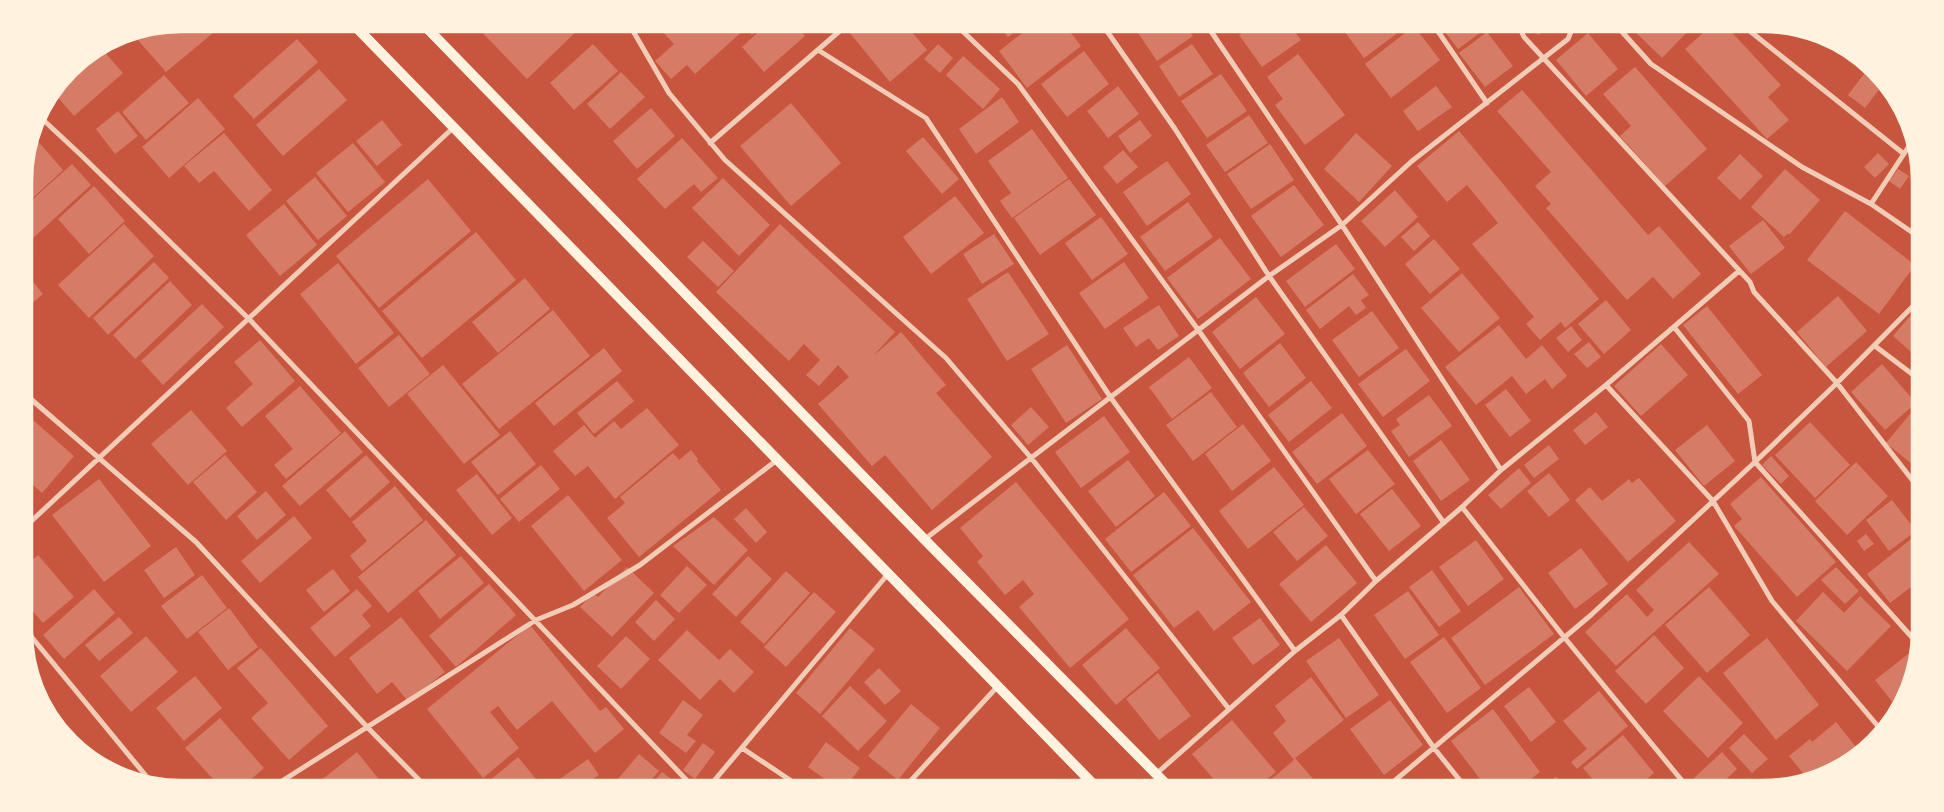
<svg xmlns="http://www.w3.org/2000/svg" width="1944" height="812" font-family="Overpass,sans-serif">
<style>
.building{fill:#d67c66}
.lines{fill:none;stroke-linecap:round;stroke-linejoin:round}
.minor{stroke:#f1ccb7;stroke-width:5}
.secondary{stroke:#fff3e0;stroke-width:10}
.rim{fill:none;stroke:#fff3e0;stroke-width:2.5}
</style>
<rect width="100%" height="100%" fill="#c8553d"/>
<path class="building" d="M 182,24 L 224,24 L 166,72 L 137,39 L 147,31 Z
M 474,24 L 584,24 L 527,79 Z
M 670,24 L 765,24 L 752,35 L 746,28 L 695,74 L 687,65 L 671,79 L 655,61 L 674,44 L 662,31 Z
M 767,24 L 794,24 L 805,36 L 764,72 L 742,47 Z
M 859,24 L 905,24 L 927,50 L 890,82 L 849,32 Z
M 997,24 L 1025,24 L 1008,37 Z
M 1034,24 L 1064,24 L 1081,46 L 1027,88 L 999,51 Z
M 1132,24 L 1184,24 L 1193,36 L 1157,61 Z
M 1232,24 L 1245,24 L 1236,30 Z
M 1255,24 L 1289,24 L 1301,40 L 1262,67 L 1239,35 Z
M 1339,24 L 1405,24 L 1407,26 L 1364,58 Z
M 1439,24 L 1492,24 L 1458,49 Z
M 1529,24 L 1553,24 L 1538,35 Z
M 1627,24 L 1695,24 L 1662,58 Z
M 1713,24 L 1724,24 L 1781,85 L 1768,97 L 1789,120 L 1767,139 L 1685,49 Z
M 1414,26 L 1440,60 L 1391,98 L 1365,64 Z
M 143,31 L 134,39 L 130,34 Z
M 1487,32 L 1513,66 L 1485,87 L 1459,53 Z
M 1588,33 L 1618,69 L 1586,96 L 1556,60 Z
M 297,39 L 318,62 L 254,119 L 233,96 Z
M 593,44 L 618,71 L 574,110 L 550,83 Z
M 938,44 L 953,58 L 940,73 L 924,59 Z
M 1192,44 L 1213,74 L 1179,97 L 1159,66 Z
M 101,48 L 123,73 L 74,116 L 54,93 L 77,63 Z
M 1084,51 L 1109,84 L 1067,117 L 1041,84 Z
M 1298,54 L 1345,115 L 1305,145 L 1275,105 L 1283,99 L 1267,77 Z
M 963,56 L 1000,89 L 983,109 L 946,75 Z
M 1635,67 L 1707,149 L 1665,186 L 1620,136 L 1631,126 L 1603,94 Z
M 319,69 L 347,100 L 283,156 L 256,125 Z
M 1867,70 L 1884,83 L 1865,108 L 1848,95 Z
M 621,72 L 645,97 L 610,129 L 587,104 Z
M 1221,74 L 1247,111 L 1207,138 L 1181,101 Z
M 164,75 L 189,103 L 146,140 L 122,112 Z
M 1118,86 L 1139,114 L 1108,138 L 1087,111 Z
M 1436,86 L 1452,107 L 1418,131 L 1403,111 Z
M 1522,90 L 1648,235 L 1659,226 L 1701,274 L 1673,299 L 1653,277 L 1627,300 L 1546,208 L 1551,204 L 1535,186 L 1551,172 L 1497,111 Z
M 1002,97 L 1019,122 L 976,154 L 959,129 Z
M 198,98 L 225,129 L 169,178 L 142,147 Z
M 791,103 L 841,163 L 791,206 L 740,146 Z
M 651,108 L 675,136 L 637,169 L 613,141 Z
M 118,111 L 138,136 L 115,154 L 96,129 Z
M 1249,115 L 1268,143 L 1225,172 L 1206,145 Z
M 382,120 L 402,145 L 377,166 L 356,141 Z
M 1140,120 L 1152,136 L 1130,153 L 1118,136 Z
M 1032,129 L 1068,178 L 1012,218 L 1000,201 L 1011,193 L 988,161 Z
M 1459,131 L 1599,299 L 1565,328 L 1561,322 L 1540,340 L 1526,324 L 1534,317 L 1472,244 L 1498,223 L 1467,185 L 1447,202 L 1417,166 Z
M 224,133 L 272,190 L 249,211 L 214,171 L 199,183 L 184,166 Z
M 1356,133 L 1392,166 L 1359,202 L 1324,169 Z
M 923,137 L 959,179 L 942,194 L 906,151 Z
M 35,138 L 63,170 L 24,206 L 24,171 L 32,141 Z
M 682,138 L 718,178 L 701,192 L 694,184 L 665,209 L 637,179 Z
M 353,143 L 385,182 L 348,212 L 316,173 Z
M 1270,144 L 1294,180 L 1251,209 L 1227,174 Z
M 1123,150 L 1138,167 L 1117,184 L 1103,167 Z
M 1878,153 L 1889,164 L 1875,178 L 1864,167 Z
M 1740,154 L 1763,176 L 1740,200 L 1717,178 Z
M 1167,161 L 1191,194 L 1147,226 L 1123,192 Z
M 72,164 L 91,185 L 32,239 L 24,230 L 24,207 Z
M 1785,169 L 1820,200 L 1789,235 L 1788,233 L 1784,237 L 1751,207 Z
M 1898,169 L 1909,176 L 1900,189 L 1889,181 Z
M 315,177 L 347,216 L 318,240 L 286,201 Z
M 723,178 L 770,225 L 739,256 L 692,208 Z
M 428,179 L 471,231 L 379,308 L 336,256 Z
M 1069,179 L 1096,215 L 1040,255 L 1014,218 Z
M 1294,185 L 1324,225 L 1281,257 L 1251,216 Z
M 94,186 L 125,221 L 89,254 L 58,219 Z
M 1395,190 L 1418,217 L 1385,247 L 1361,221 Z
M 1919,192 L 1919,206 L 1913,202 Z
M 955,196 L 984,233 L 931,274 L 903,237 Z
M 1188,202 L 1213,237 L 1165,271 L 1140,237 Z
M 284,204 L 317,245 L 280,276 L 246,235 Z
M 1845,211 L 1915,265 L 1879,314 L 1807,260 Z
M 1101,217 L 1128,254 L 1092,280 L 1065,243 Z
M 1763,220 L 1785,248 L 1751,274 L 1729,246 Z
M 1418,222 L 1430,236 L 1414,251 L 1401,237 Z
M 124,224 L 154,256 L 89,318 L 58,285 Z
M 780,224 L 895,332 L 873,356 L 901,332 L 946,385 L 936,393 L 992,457 L 932,510 L 885,455 L 872,466 L 818,404 L 849,377 L 838,365 L 819,386 L 806,375 L 820,360 L 804,344 L 789,361 L 716,292 Z
M 476,232 L 516,280 L 422,358 L 382,311 Z
M 994,234 L 1014,264 L 982,284 L 963,254 Z
M 1220,238 L 1251,279 L 1198,319 L 1167,278 Z
M 1434,239 L 1460,269 L 1430,294 L 1405,264 Z
M 703,241 L 734,271 L 718,287 L 687,257 Z
M 1336,244 L 1355,269 L 1305,307 L 1286,281 Z
M 154,262 L 169,278 L 108,335 L 93,318 Z
M 1124,262 L 1149,298 L 1105,329 L 1079,293 Z
M 338,263 L 394,333 L 356,364 L 300,294 Z
M 24,271 L 43,294 L 24,310 Z
M 1008,272 L 1049,334 L 1007,361 L 967,299 Z
M 1462,273 L 1500,318 L 1459,352 L 1421,308 Z
M 1353,274 L 1369,295 L 1361,300 L 1366,308 L 1356,315 L 1349,306 L 1320,329 L 1306,310 Z
M 525,278 L 550,309 L 498,353 L 472,322 Z
M 170,281 L 192,305 L 135,359 L 113,335 Z
M 1838,296 L 1867,331 L 1826,367 L 1797,332 Z
M 1256,297 L 1285,334 L 1240,369 L 1212,332 Z
M 1606,300 L 1631,330 L 1604,354 L 1578,324 Z
M 202,304 L 224,327 L 163,385 L 141,361 Z
M 1159,305 L 1179,336 L 1158,350 L 1149,338 L 1136,347 L 1123,328 Z
M 1707,306 L 1762,375 L 1738,394 L 1683,325 Z
M 1916,309 L 1919,312 L 1919,359 L 1893,336 Z
M 553,310 L 590,356 L 499,429 L 462,384 Z
M 1372,311 L 1399,348 L 1359,377 L 1332,340 Z
M 1499,325 L 1526,359 L 1542,345 L 1567,376 L 1552,389 L 1545,379 L 1526,394 L 1512,376 L 1476,405 L 1445,367 Z
M 1571,326 L 1582,340 L 1568,352 L 1556,338 Z
M 399,335 L 430,374 L 389,407 L 358,368 Z
M 260,340 L 295,381 L 242,427 L 226,408 L 253,384 L 234,362 Z
M 1589,342 L 1601,357 L 1587,368 L 1574,354 Z
M 1280,343 L 1306,378 L 1269,407 L 1243,373 Z
M 1661,344 L 1688,375 L 1641,416 L 1614,386 Z
M 1067,345 L 1102,399 L 1066,423 L 1031,369 Z
M 604,348 L 622,371 L 554,426 L 535,403 Z
M 1406,349 L 1430,381 L 1383,417 L 1358,384 Z
M 1189,357 L 1212,388 L 1172,419 L 1149,387 Z
M 1882,364 L 1916,403 L 1885,430 L 1851,392 Z
M 443,365 L 500,435 L 464,464 L 407,394 Z
M 617,381 L 634,401 L 594,434 L 577,413 Z
M 1311,381 L 1332,408 L 1289,442 L 1268,415 Z
M 300,386 L 341,433 L 286,479 L 274,465 L 293,449 L 265,416 Z
M 1506,389 L 1531,421 L 1510,437 L 1485,405 Z
M 1211,392 L 1237,427 L 1193,461 L 1166,425 Z
M 1429,395 L 1452,426 L 1409,457 L 1391,431 L 1400,425 L 1396,419 Z
M 1920,402 L 1920,467 L 1918,469 L 1886,443 Z
M 1031,407 L 1049,427 L 1028,445 L 1011,425 Z
M 647,408 L 679,445 L 615,499 L 588,466 L 575,476 L 553,451 L 584,425 L 595,438 L 614,421 L 621,429 Z
M 191,410 L 227,451 L 188,485 L 151,444 Z
M 1596,412 L 1608,427 L 1585,445 L 1573,430 Z
M 25,413 L 74,456 L 42,493 L 25,478 Z
M 1342,413 L 1367,446 L 1317,484 L 1292,452 Z
M 1104,416 L 1130,452 L 1081,488 L 1055,452 Z
M 1810,422 L 1850,465 L 1815,498 L 1775,455 Z
M 1243,424 L 1271,461 L 1232,491 L 1205,454 Z
M 1707,425 L 1735,461 L 1704,486 L 1675,450 Z
M 345,431 L 363,452 L 300,506 L 282,486 Z
M 510,431 L 536,464 L 498,495 L 471,462 Z
M 1441,440 L 1470,480 L 1441,501 L 1413,461 Z
M 1549,445 L 1559,459 L 1534,478 L 1524,465 Z
M 691,450 L 698,459 L 697,461 L 721,490 L 639,557 L 607,518 L 625,503 L 620,497 L 673,453 L 679,460 Z
M 1368,450 L 1395,484 L 1356,514 L 1329,479 Z
M 225,455 L 257,492 L 226,520 L 193,482 Z
M 366,455 L 390,482 L 350,518 L 326,490 Z
M 1771,456 L 1789,476 L 1781,484 L 1762,465 Z
M 1128,460 L 1155,496 L 1116,527 L 1088,491 Z
M 1856,462 L 1888,496 L 1847,535 L 1815,501 Z
M 541,465 L 560,489 L 519,522 L 500,499 Z
M 1274,467 L 1304,505 L 1248,549 L 1219,511 Z
M 1519,468 L 1531,483 L 1501,509 L 1488,495 Z
M 1549,473 L 1570,500 L 1549,517 L 1527,491 Z
M 477,474 L 512,518 L 492,535 L 456,490 Z
M 1761,477 L 1836,562 L 1797,597 L 1734,526 L 1742,519 L 1730,504 Z
M 1639,478 L 1676,521 L 1628,562 L 1575,500 L 1590,487 L 1602,501 L 1629,479 L 1632,483 Z
M 99,479 L 151,546 L 104,582 L 52,515 Z
M 1016,482 L 1129,619 L 1070,668 L 1019,607 L 1034,594 L 1023,580 L 1005,595 L 977,562 L 983,556 L 960,528 Z
M 395,486 L 423,520 L 362,571 L 350,556 L 367,541 L 352,522 Z
M 1392,489 L 1421,526 L 1389,551 L 1360,514 Z
M 266,491 L 286,515 L 257,540 L 237,516 Z
M 1164,492 L 1191,526 L 1131,572 L 1105,539 Z
M 568,495 L 622,560 L 584,591 L 531,526 Z
M 1892,500 L 1916,531 L 1889,551 L 1866,520 Z
M 1304,507 L 1328,536 L 1297,561 L 1273,532 Z
M 746,508 L 767,532 L 756,543 L 734,519 Z
M 294,516 L 312,538 L 260,583 L 241,561 Z
M 714,517 L 748,550 L 714,585 L 673,546 Z
M 426,520 L 456,555 L 388,613 L 358,577 Z
M 1193,528 L 1251,602 L 1214,631 L 1198,610 L 1174,628 L 1133,575 Z
M 1920,532 L 1920,580 L 1890,603 L 1867,574 Z
M 1866,534 L 1874,544 L 1864,551 L 1857,541 Z
M 1476,540 L 1504,579 L 1468,606 L 1439,567 Z
M 1689,542 L 1719,574 L 1616,666 L 1585,632 L 1627,594 L 1647,617 L 1654,610 L 1636,590 Z
M 1326,545 L 1357,583 L 1311,622 L 1279,584 Z
M 176,547 L 195,575 L 164,598 L 144,570 Z
M 1581,548 L 1608,584 L 1575,609 L 1548,573 Z
M 38,555 L 74,597 L 43,623 L 25,602 L 25,566 Z
M 461,556 L 484,583 L 440,619 L 418,591 Z
M 748,556 L 772,579 L 736,617 L 712,594 Z
M 687,566 L 707,585 L 679,613 L 660,595 Z
M 627,567 L 654,593 L 612,637 L 580,607 L 593,593 L 598,597 Z
M 1836,567 L 1859,591 L 1845,604 L 1821,580 Z
M 333,569 L 350,591 L 324,612 L 306,590 Z
M 1432,570 L 1461,611 L 1439,627 L 1409,587 Z
M 786,571 L 810,593 L 764,644 L 740,622 Z
M 202,575 L 227,608 L 187,639 L 161,606 Z
M 1920,583 L 1920,598 L 1913,589 Z
M 489,584 L 516,615 L 456,667 L 429,636 Z
M 1519,587 L 1554,634 L 1485,685 L 1451,638 Z
M 1709,587 L 1750,635 L 1707,673 L 1665,625 Z
M 94,589 L 115,613 L 64,659 L 43,635 Z
M 357,589 L 372,606 L 362,615 L 371,626 L 335,657 L 310,628 Z
M 1408,591 L 1439,635 L 1405,659 L 1374,615 Z
M 814,592 L 836,612 L 786,667 L 764,647 Z
M 1823,592 L 1844,613 L 1860,596 L 1891,626 L 1847,671 L 1796,621 Z
M 656,600 L 675,619 L 654,641 L 635,622 Z
M 229,608 L 258,647 L 228,670 L 198,632 Z
M 119,617 L 133,633 L 99,661 L 85,645 Z
M 401,617 L 445,672 L 408,701 L 392,682 L 377,694 L 349,658 Z
M 1260,618 L 1280,645 L 1253,665 L 1232,638 Z
M 530,625 L 600,711 L 606,707 L 624,729 L 595,753 L 552,701 L 517,730 L 498,706 L 490,712 L 519,748 L 483,778 L 427,709 Z
M 850,628 L 875,649 L 820,714 L 796,693 Z
M 1126,628 L 1160,668 L 1116,705 L 1082,665 Z
M 687,630 L 719,660 L 730,649 L 754,672 L 734,693 L 720,679 L 700,700 L 658,660 Z
M 1654,635 L 1684,668 L 1646,704 L 1615,671 Z
M 146,636 L 178,672 L 131,712 L 100,676 Z
M 626,636 L 650,659 L 621,689 L 597,666 Z
M 1444,637 L 1481,688 L 1447,713 L 1410,662 Z
M 1339,638 L 1379,695 L 1346,718 L 1306,661 Z
M 1767,638 L 1819,705 L 1776,740 L 1723,673 Z
M 261,648 L 328,726 L 289,760 L 251,718 L 268,703 L 237,668 Z
M 1912,651 L 1915,655 L 1908,690 L 1898,709 L 1875,680 Z
M 879,668 L 901,691 L 885,705 L 864,682 Z
M 1158,673 L 1191,716 L 1159,740 L 1126,699 Z
M 195,676 L 222,708 L 184,741 L 156,708 Z
M 1699,676 L 1743,723 L 1708,758 L 1663,711 Z
M 1311,677 L 1344,720 L 1295,758 L 1321,788 L 1261,788 L 1294,760 L 1273,733 L 1286,721 L 1275,706 Z
M 850,686 L 887,721 L 858,751 L 822,716 Z
M 1529,687 L 1556,722 L 1531,742 L 1504,706 Z
M 1599,691 L 1628,726 L 1577,769 L 1571,762 L 1587,749 L 1563,721 Z
M 683,700 L 703,715 L 687,735 L 696,741 L 686,753 L 659,733 Z
M 1390,700 L 1423,745 L 1384,775 L 1350,729 Z
M 911,704 L 940,728 L 898,780 L 868,756 Z
M 1493,709 L 1540,772 L 1519,788 L 1487,788 L 1451,741 Z
M 220,718 L 264,768 L 241,788 L 221,788 L 185,748 Z
M 1232,720 L 1276,772 L 1256,788 L 1221,788 L 1192,754 Z
M 1836,722 L 1860,752 L 1850,761 L 1806,777 L 1789,756 L 1810,739 L 1812,742 Z
M 1744,734 L 1768,759 L 1752,773 L 1729,748 Z
M 1623,735 L 1654,773 L 1636,788 L 1600,788 L 1583,768 Z
M 826,742 L 860,768 L 845,788 L 837,788 L 808,767 Z
M 703,743 L 715,752 L 695,779 L 683,770 Z
M 357,752 L 381,782 L 373,788 L 311,788 Z
M 1722,752 L 1737,769 L 1717,788 L 1703,788 L 1694,778 Z
M 639,754 L 659,771 L 644,788 L 628,788 L 618,779 Z
M 518,757 L 541,785 L 537,788 L 485,788 L 483,786 Z
M 588,759 L 599,775 L 579,788 L 566,788 L 560,779 Z
M 662,772 L 680,786 L 678,788 L 648,788 Z
M 1556,777 L 1564,788 L 1541,788 Z
M 1749,778 L 1757,788 L 1738,788 Z
M 385,781 L 391,788 L 377,788 Z
M 753,781 L 761,788 L 747,788 Z"/>
<g class="lines">
<path class="minor" d="M 629,24 L 669,93 L 725,160 L 946,358 L 1032,459 L 1229,709
M 955,24 L 1018,84 L 1199,331 L 1376,581
M 1102,24 L 1175,129 L 1269,276 L 1444,523
M 1206,24 L 1342,225 L 1501,470
M 1433,24 L 1487,103
M 1518,24 L 1524,37 L 1750,282 L 1754,292 L 1837,383 L 1920,490
M 1615,24 L 1651,64 L 1802,167 L 1871,204 L 1919,237
M 1741,24 L 1904,154
M 818,50 L 926,118 L 1111,398 L 1295,651
M 39,116 L 82,156 L 249,319 L 694,788
M 710,143 L 842,29 L 842,24
M 1871,204 L 1911,143
M 1674,327 L 1749,421 L 1755,462 L 1918,644
M 1875,346 L 1920,380
M 1606,385 L 1713,501 L 1772,601 L 1882,731
M 25,394 L 196,542 L 369,729 L 427,788
M 1462,507 L 1564,637 L 1688,788
M 25,527 L 454,127
M 925,539 L 1269,276 L 1342,225 L 1412,161 L 1568,39 L 1574,24
M 1341,615 L 1434,748 L 1466,788
M 25,629 L 151,782
M 742,748 L 802,788
M 1156,774 L 1295,651 L 1341,615 L 1376,581 L 1462,507 L 1501,470 L 1606,385 L 1739,271
M 1777,781 L 1780,785
M 271,788 L 536,620 L 573,605 L 640,565 L 777,460
M 708,788 L 888,574
M 904,788 L 997,687
M 1386,788 L 1591,615 L 1755,462 L 1837,383 L 1919,300"/>
<path class="secondary" d="M 353,24 L 1097,788
M 423,24 L 925,540 L 1170,788"/>
</g>
<path d="M0 0H1944V812H0ZM181 32H1763A149 149 0 0 1 1912 181V631A149 149 0 0 1 1763 780H181A149 149 0 0 1 32 631V181A149 149 0 0 1 181 32Z" fill="#fff3e0" fill-rule="evenodd"/>
<path class="rim" d="M181 32H1763A149 149 0 0 1 1912 181V631A149 149 0 0 1 1763 780H181A149 149 0 0 1 32 631V181A149 149 0 0 1 181 32Z"/>
</svg>
